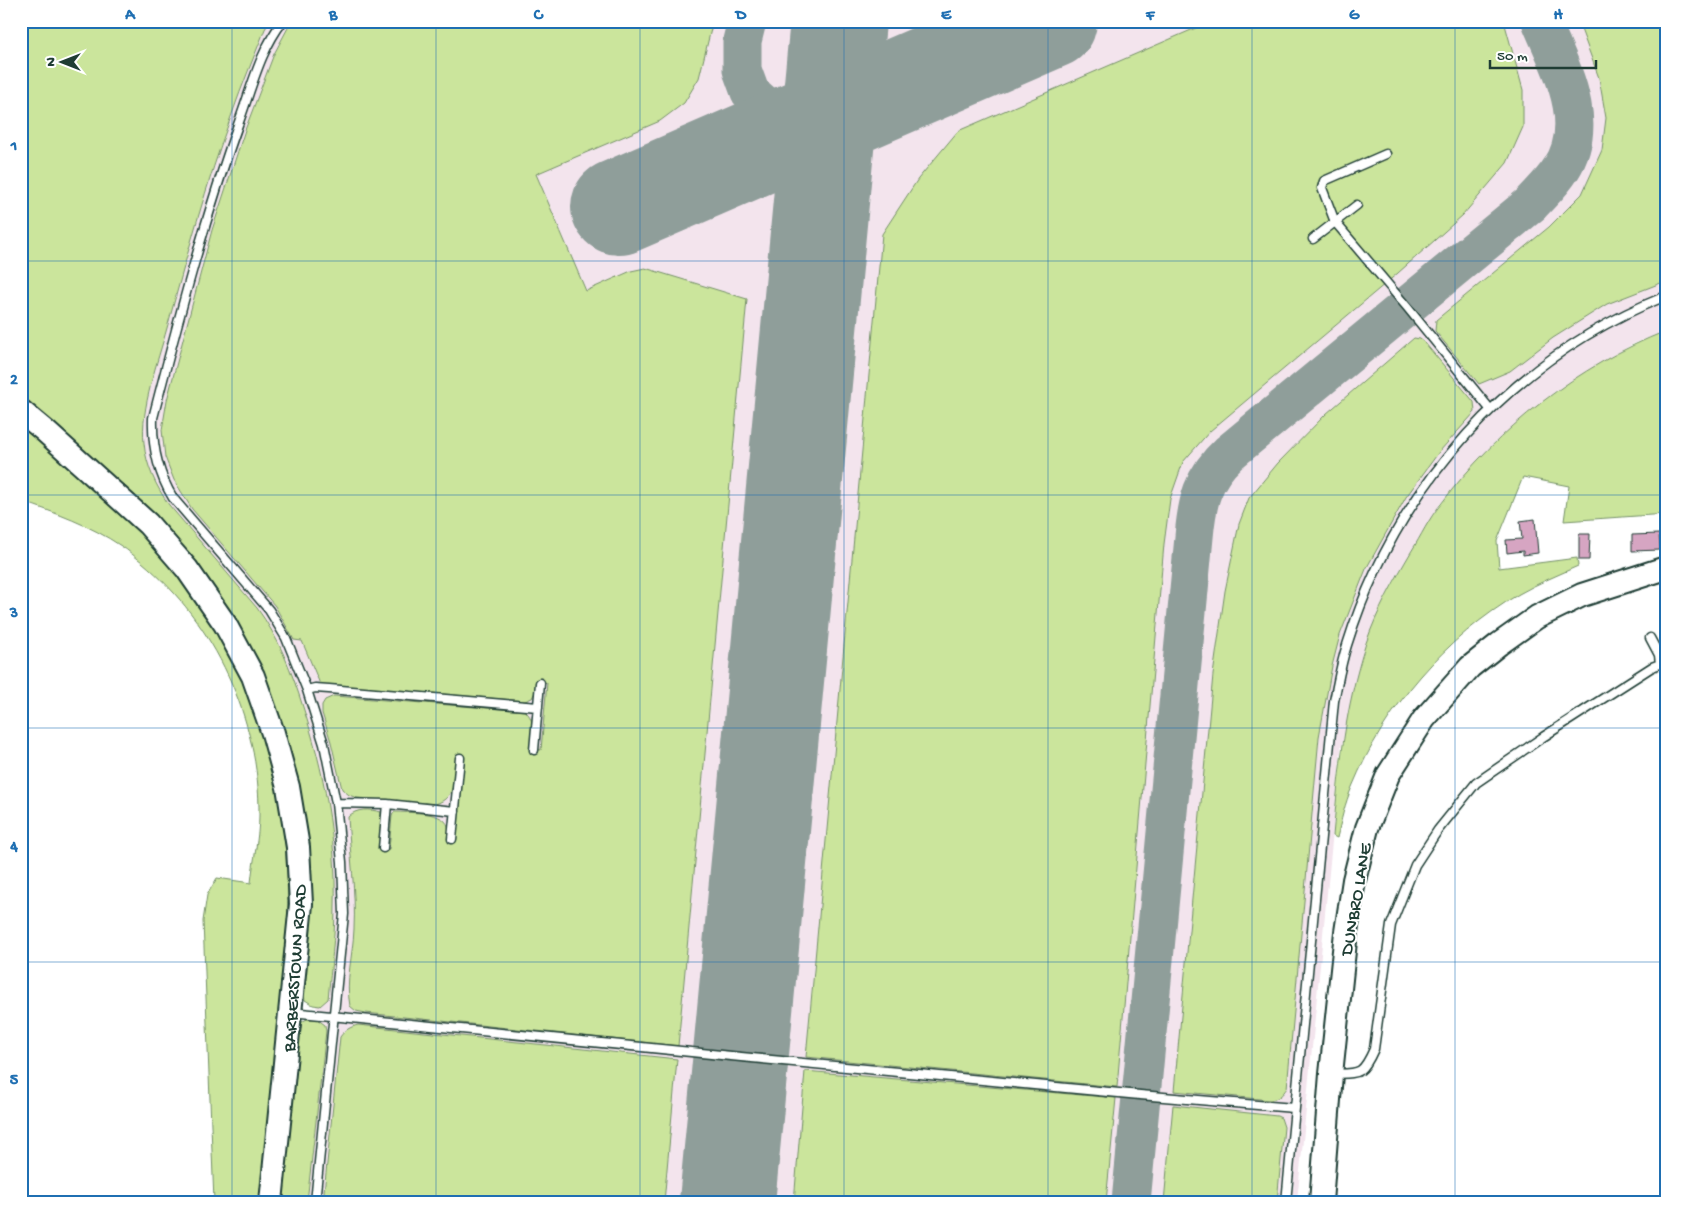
<svg xmlns="http://www.w3.org/2000/svg" width="1687" height="1223" font-family="'Gochi Hand',sans-serif">
<style>
.built{fill:#f3e4ed}
.green{fill:#cbe59c;stroke:#759168}
.lines{fill:none;stroke-linecap:round;stroke-linejoin:round}
.taxiway{stroke:#8f9e9a;stroke-width:39}
.runway{stroke:#8f9e9a;stroke-width:96}
.building{fill:#d6a5c2;stroke:#1f3d34}
.lane-casing{stroke:#1f3d34;stroke-width:11}
.secondary-casing{stroke:#1f3d34;stroke-width:26}
.lane{stroke:#fff;stroke-width:8}
.secondary{stroke:#fff;stroke-width:22}
.grid{fill:none;stroke:#1f6fb2;stroke-width:1;stroke-opacity:0.55}
.labels{text-anchor:middle;stroke-width:4;stroke-linejoin:round;paint-order:stroke}
.street-label{font-size:19px;fill:#1f3d34;stroke:#fff}
.neatline{fill:none;stroke:#1f6fb2;stroke-width:2}
.grid-label{font-size:16px;text-anchor:middle;font-weight:bold;fill:#1f6fb2}
</style>
<rect width="100%" height="100%" fill="#fff"/>
<filter id="ink" filterUnits="userSpaceOnUse"><feTurbulence type="fractalNoise" baseFrequency=".02" numOctaves="2"/><feDisplacementMap in="SourceGraphic" scale="10" xChannelSelector="R" yChannelSelector="G"/><feConvolveMatrix kernelMatrix="1 2 1 2 8 2 1 2 1" color-interpolation-filters="sRGB"/></filter>
<g filter="url(#ink)">
<path class="built" d="M 238,21 L 1666,21 L 1666,331 L 1633,344 L 1557,390 L 1495,442 L 1440,504 L 1392,584 L 1367,642 L 1341,749 L 1297,1202 L 295,1202 L 319,982 L 314,788 L 150,501 L 117,397 Z"/>
<path class="green" d="M 21,21 L 270,21 L 265,29 C 254,57 242,85 232,114 C 206,184 187,256 167,328 C 158,361 140,409 144,443 C 146,466 156,486 169,505 L 257,608 C 279,638 292,672 303,707 C 324,771 337,838 335,905 C 335,937 331,968 328,999 L 320,1006 L 313,1005 L 305,1000 L 303,991 L 308,912 L 245,641 L 21,397 Z
M 293,21 L 713,21 L 699,78 L 684,103 L 660,121 L 536,174 L 586,291 L 631,271 L 645,268 L 747,299 L 678,1046 L 366,1013 L 356,1011 L 350,1006 C 345,981 353,955 354,929 C 356,892 350,855 348,817 C 356,808 370,809 381,812 L 380,849 L 389,849 L 392,816 L 394,812 L 398,812 C 412,813 443,811 448,826 C 449,830 448,836 448,839 L 456,840 L 463,759 L 456,758 C 454,777 457,798 435,804 L 357,798 L 349,795 L 342,789 L 331,742 L 322,713 L 322,705 L 325,700 L 334,696 L 525,711 C 536,720 532,734 531,748 L 541,750 L 547,683 L 537,681 L 535,692 L 532,698 L 525,701 L 320,684 L 302,641 L 294,640 L 275,606 L 192,509 L 174,480 L 165,457 L 162,430 L 167,400 L 212,230 L 245,130 L 274,54 L 290,24 Z
M 1212,21 L 1504,21 L 1523,90 L 1523,127 L 1507,163 L 1463,215 L 1398,273 L 1210,431 L 1183,462 L 1170,499 L 1164,544 L 1117,1087 L 806,1057 L 882,234 L 918,179 L 958,131 Z
M 1578,21 L 1666,21 L 1666,281 L 1607,304 L 1553,338 L 1510,371 L 1479,384 L 1435,331 L 1436,320 L 1549,227 L 1582,194 L 1602,150 L 1606,118 L 1599,78 Z
M 1666,331 L 1666,514 L 1564,521 L 1569,486 L 1523,477 L 1497,541 L 1499,568 L 1577,558 L 1578,566 C 1558,575 1538,583 1519,594 C 1445,638 1385,707 1352,787 C 1345,803 1341,821 1337,838 L 1333,836 C 1339,769 1345,708 1366,643 C 1377,611 1394,581 1411,552 C 1421,536 1429,518 1441,504 C 1497,429 1579,365 1666,331 Z
M 1414,338 L 1420,339 L 1425,343 L 1474,402 L 1475,412 L 1439,452 L 1406,497 L 1366,569 L 1340,635 L 1332,666 L 1319,737 L 1287,1088 C 1282,1095 1279,1099 1270,1100 L 1174,1091 L 1213,675 L 1225,591 L 1239,524 L 1249,498 L 1278,463 L 1326,414 Z
M 21,424 C 49,448 76,473 103,497 C 122,515 143,533 160,552 C 187,584 212,619 231,655 C 258,706 278,776 284,833 C 288,870 288,906 287,943 L 260,1202 L 214,1202 L 203,921 L 207,895 L 217,878 L 251,883 C 253,861 259,838 259,815 C 260,720 215,623 142,562 C 135,557 128,550 121,546 C 90,525 56,513 21,501 Z
M 307,1019 L 317,1019 L 325,1025 L 326,1031 L 307,1202 L 278,1202 L 297,1029 L 302,1022 Z
M 358,1025 L 677,1059 L 664,1202 L 323,1202 L 340,1037 C 345,1030 350,1027 358,1025 Z
M 805,1071 L 1116,1098 L 1106,1202 L 794,1202 Z
M 1173,1105 L 1277,1116 L 1281,1118 L 1284,1127 L 1277,1202 L 1164,1202 Z"/>
<g class="lines">
<path class="taxiway" d="M 747,21 L 742,41 L 742,70 L 750,92 L 767,107 L 783,117 L 819,121
M 1131,1202 L 1194,537 C 1197,502 1202,478 1229,453 L 1531,204 C 1541,193 1553,182 1561,169 C 1592,122 1560,67 1541,21"/>
<path class="runway" d="M 619,207 L 1049,21
M 727,1202 L 838,21"/>
</g>
<path class="building" d="M 1535,519 L 1538,553 L 1523,555 L 1523,551 L 1507,553 L 1506,540 L 1522,539 L 1520,521 Z
M 1579,534 L 1590,534 L 1589,560 L 1579,560 Z
M 1659,534 L 1660,550 L 1632,551 L 1632,535 Z"/>
<g class="lines">
<g class="lane-casing">
<path id="lane" d="M 283,21 C 261,49 252,86 240,119 C 205,217 179,317 153,418 C 152,448 158,473 173,498 L 269,610 L 286,638 L 307,690 L 324,744 L 336,803 L 342,862 L 344,914 L 315,1202
M 1386,154 L 1324,181 L 1322,188 L 1335,222 L 1407,307 L 1490,409
M 1313,239 L 1357,205
M 1650,638 L 1659,655 L 1660,664
M 307,690 L 315,688 L 329,689 L 538,707
M 534,750 L 540,683
M 336,803 L 387,804 L 455,811
M 452,839 L 460,758
M 383,848 L 387,804
M 291,1012 L 741,1057 L 1140,1095 L 1294,1108
M 1332,1074 C 1359,1073 1362,1076 1374,1049 L 1391,925 L 1415,865 L 1438,830 L 1476,783 L 1543,737 L 1652,667 L 1660,664 L 1666,665
M 1286,1202 L 1334,701 C 1338,682 1341,663 1347,645 C 1396,487 1511,358 1666,296"/>
</g>
<g class="secondary-casing">
<path id="secondary" d="M 21,411 L 45,431 L 148,524 L 187,569 L 225,624 L 253,676 L 273,733 L 288,787 L 298,847 L 301,904 L 271,1202
M 1321,1202 L 1331,1074 L 1346,932 L 1354,880 L 1367,828 L 1388,775 L 1424,719 L 1470,667 L 1499,644 L 1537,617 L 1582,595 L 1666,568"/>
</g>
<use href="#lane" class="lane"/>
<use href="#secondary" class="secondary"/>
</g>
</g>
<path class="grid" d="M 232,21 L 232,1202M 436,21 L 436,1202M 640,21 L 640,1202M 844,21 L 844,1202M 1048,21 L 1048,1202M 1252,21 L 1252,1202M 1455,21 L 1455,1202M 21,261 L 1666,261M 21,495 L 1666,495M 21,728 L 1666,728M 21,962 L 1666,962"/>
<g class="labels">
<g class="street-label">
<text transform="translate(1354 899) rotate(-80)" y="7">DUNBRO LANE</text>
<text transform="translate(293 968) rotate(-86)" y="7">BARBERSTOWN ROAD</text>
</g>
</g>
<rect width="1687" height="1223" fill="none" stroke="#fff" stroke-width="55"/>
<g transform="translate(62 62) rotate(270)" stroke="#ffffff" stroke-width="4" paint-order="stroke">
<path d="M0-4L9 19L0 12L-9 19Z" fill="#1f3d34"/>
<text y="-8" font-size="14" font-weight="bold" text-anchor="middle" fill="#1f3d34">N</text>
</g>
<path d="M1490 60v8h106v-8" fill="none" stroke="#1f3d34" stroke-width="2.5"/>
<text x="1497" y="60" font-size="15" fill="#1f3d34" stroke="#ffffff" stroke-width="4" paint-order="stroke">50 m</text>
<rect x="28" y="28" width="1632" height="1168" class="neatline"/>
<g class="grid-label">
<text x="130" y="19">A</text>
<text x="333" y="19">B</text>
<text x="538" y="19">C</text>
<text x="741" y="19">D</text>
<text x="946" y="19">E</text>
<text x="1150" y="19">F</text>
<text x="1354" y="19">G</text>
<text x="1558" y="19">H</text>
<text x="14" y="150">1</text>
<text x="14" y="384">2</text>
<text x="14" y="617">3</text>
<text x="14" y="851">4</text>
<text x="14" y="1084">5</text>
</g>
</svg>
